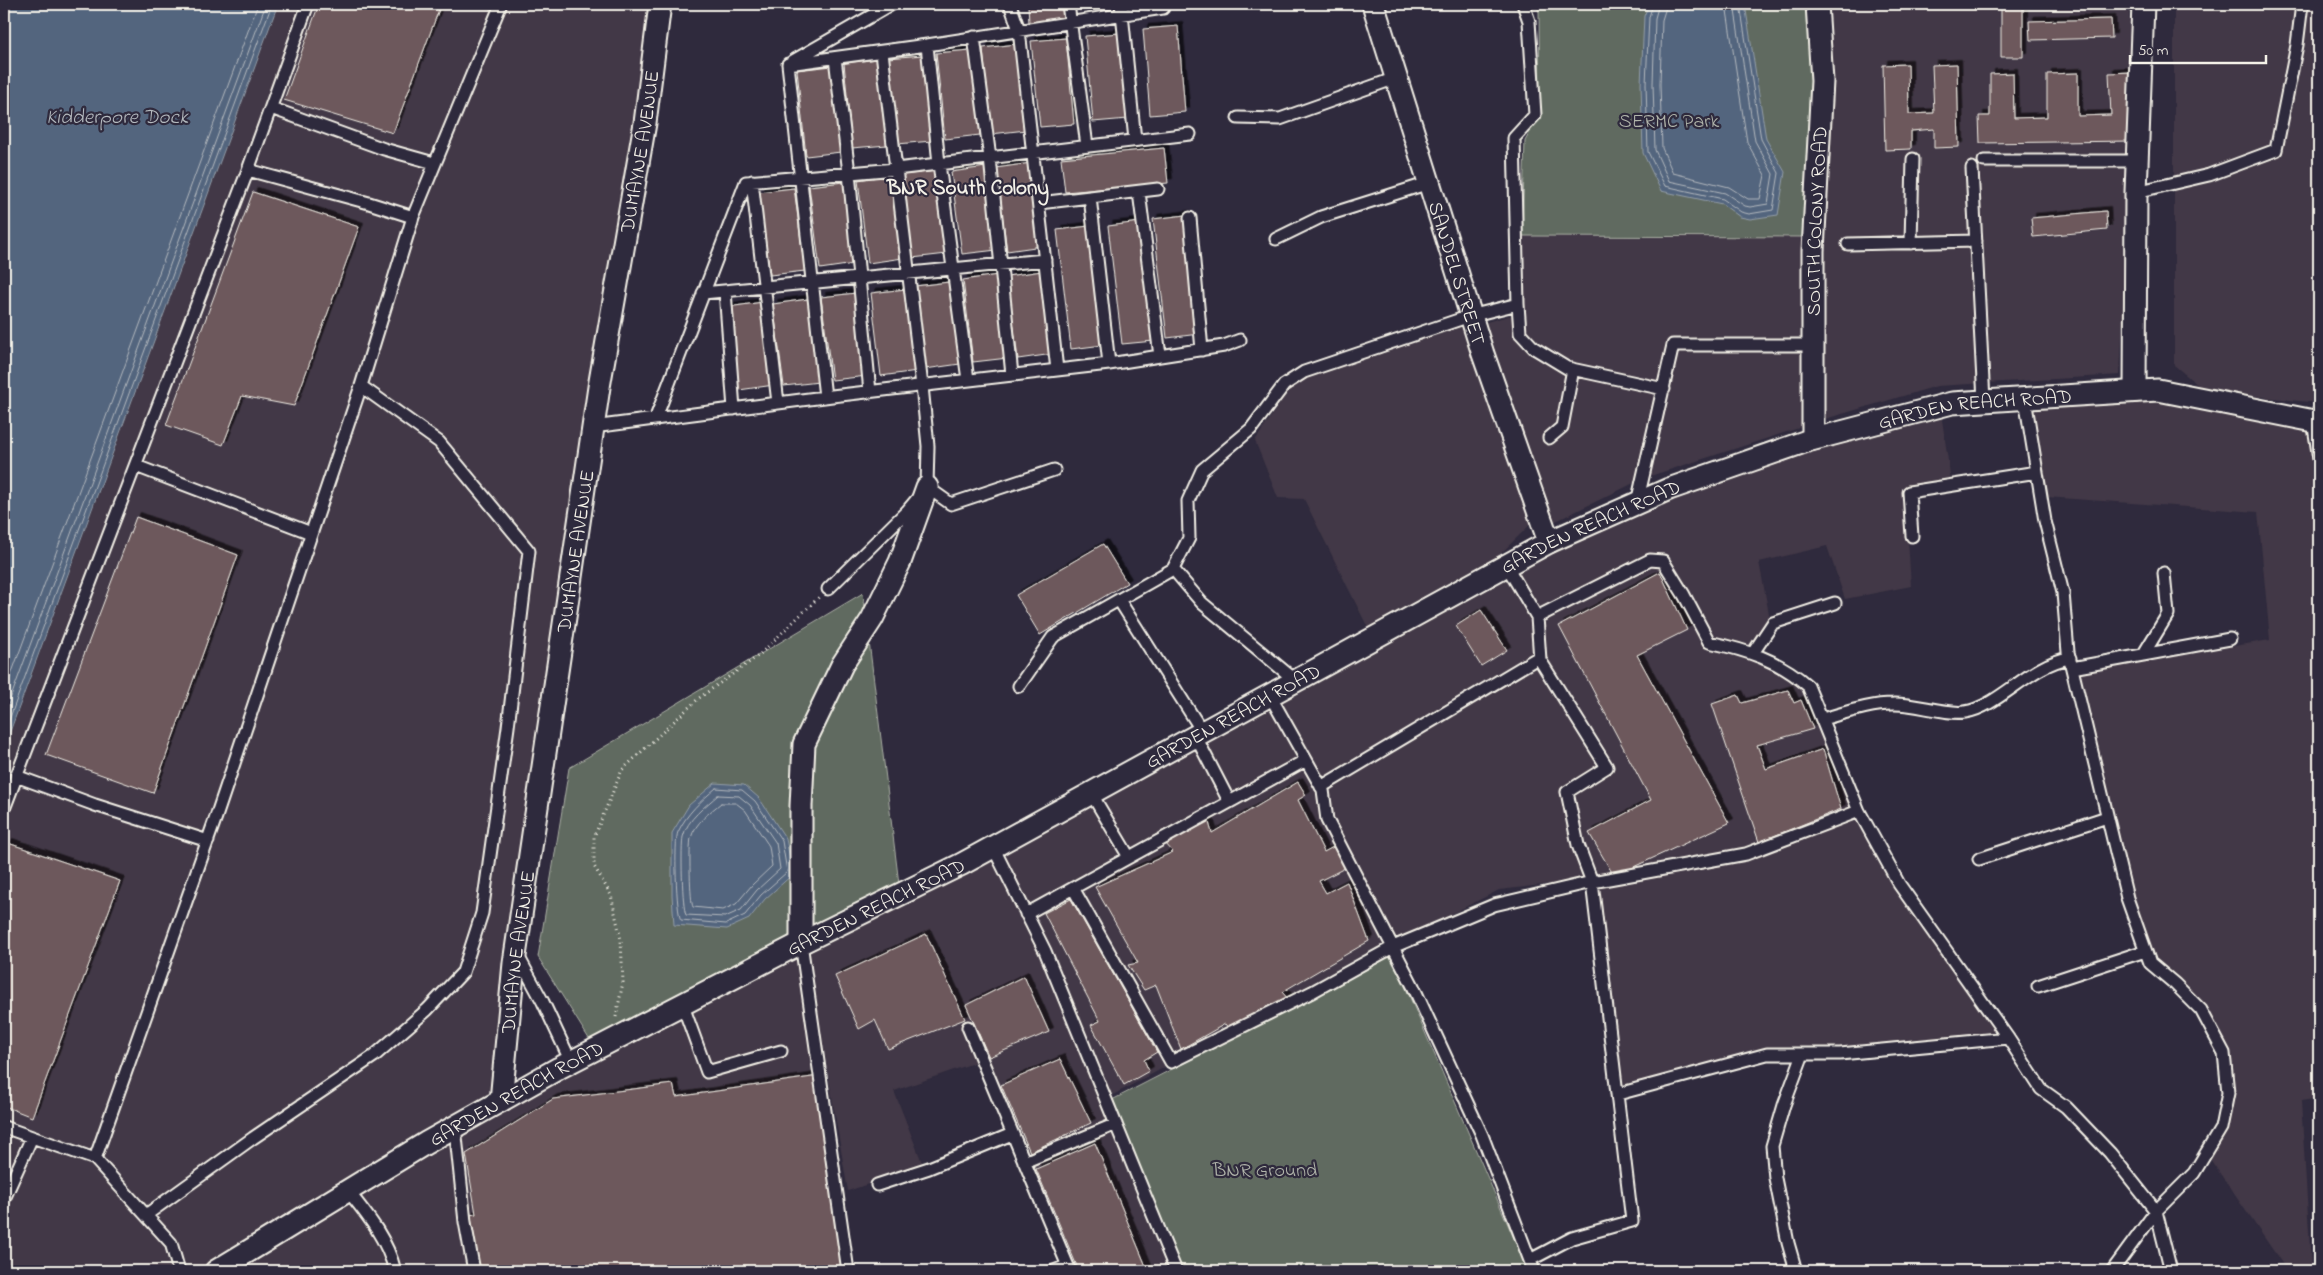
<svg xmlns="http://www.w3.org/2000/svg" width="2323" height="1275" font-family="'Indie Flower',sans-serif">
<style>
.built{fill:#423846}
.green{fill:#606b60;stroke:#aaaea4}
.water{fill:#53657e;stroke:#939da8}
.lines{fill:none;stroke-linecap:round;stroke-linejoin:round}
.shore{stroke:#b4b9be;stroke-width:1}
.building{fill:#6d585b;stroke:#f4f1e8;filter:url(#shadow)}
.service-casing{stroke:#f4f1e8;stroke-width:15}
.minor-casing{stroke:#f4f1e8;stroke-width:25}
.path{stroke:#f4f1e8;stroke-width:3;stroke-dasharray:1 4;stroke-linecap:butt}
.service{stroke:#2f2a3d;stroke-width:11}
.minor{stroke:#2f2a3d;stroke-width:21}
.labels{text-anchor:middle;stroke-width:4.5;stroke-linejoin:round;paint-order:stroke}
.park-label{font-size:20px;fill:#b1b5ab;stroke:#2f2a3d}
.street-label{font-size:20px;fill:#f4f1e8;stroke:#2f2a3d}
.water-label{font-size:21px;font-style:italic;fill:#b4b9be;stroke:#2f2a3d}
.neighbourhood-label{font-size:21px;font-weight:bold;fill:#f4f1e8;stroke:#2f2a3d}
</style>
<defs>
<filter id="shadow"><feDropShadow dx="4.5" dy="-4.5" stdDeviation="0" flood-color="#0009"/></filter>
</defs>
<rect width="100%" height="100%" fill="#2f2a3d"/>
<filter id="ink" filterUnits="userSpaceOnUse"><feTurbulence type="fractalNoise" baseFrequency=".02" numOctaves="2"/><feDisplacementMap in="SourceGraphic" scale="10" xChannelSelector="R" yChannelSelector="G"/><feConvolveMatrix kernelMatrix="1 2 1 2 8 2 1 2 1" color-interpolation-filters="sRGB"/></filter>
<g filter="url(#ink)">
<path class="built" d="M 278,4 L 654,4 L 495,1100 L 209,1271 L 4,1271 L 4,750 Z
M 1820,4 L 2129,4 L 2132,144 L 2120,375 L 1937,386 L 1825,419 Z
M 2174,4 L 2319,4 L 2319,403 L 2205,391 L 2174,365 Z
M 1522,236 L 1810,237 L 1805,426 L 1644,478 L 1548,525 L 1479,324 L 1523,312 Z
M 1466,324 L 1535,520 L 1493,561 L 1371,634 L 1304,499 L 1278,498 L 1255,441 L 1293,383 Z
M 2159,396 L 2311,428 L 2319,482 L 2319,1098 L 2301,1101 L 2311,1265 L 2284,1266 L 2210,1159 L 2225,1130 L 2227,1050 L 2197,1000 L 2152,961 L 2121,852 L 2077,673 L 2270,640 L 2258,512 L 2046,497 L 2029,403 Z
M 1941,413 L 1951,481 L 1905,493 L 1911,586 L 1845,599 L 1827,546 L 1759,562 L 1770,619 L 1751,656 L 1787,676 L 1805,690 L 1850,799 L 1890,883 L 1995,1031 L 1933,1042 L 1829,1051 L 1771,1050 L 1623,1091 L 1596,887 L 1586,880 L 1499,890 L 1396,942 L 1330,822 L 1328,789 L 1277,695 L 1484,583 L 1669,495 L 1813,444 Z
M 1267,703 L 1320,791 L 1389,947 L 1111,1096 L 1051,950 L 999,850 Z
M 990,854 L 1040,953 L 1172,1271 L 1074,1271 L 985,1059 L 894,1091 L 923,1165 L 848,1191 L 807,951 Z
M 804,952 L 854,1271 L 396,1271 L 357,1193 L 631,1037 Z
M 346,1198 L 387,1253 L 391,1271 L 227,1271 Z"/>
<path class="green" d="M 1536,4 L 1811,4 L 1816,79 L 1810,237 L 1522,236 L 1525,141 L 1540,114 L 1539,12 Z
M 863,593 L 899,884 L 591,1042 L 538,957 L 569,768 Z
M 1392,956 L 1528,1271 L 1182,1271 L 1112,1100 Z"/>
<path class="water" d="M 4,4 L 278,4 L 4,748 Z
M 1649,4 L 1745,4 L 1766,139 L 1785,172 L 1778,215 L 1750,219 L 1740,217 L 1722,204 L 1661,191 L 1643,153 L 1641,84 L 1644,16 Z
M 715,783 L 744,785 L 759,798 L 786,839 L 793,874 L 765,899 L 749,919 L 727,929 L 674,925 L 672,895 L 672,833 L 689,805 Z"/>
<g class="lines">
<path class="shore" d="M 1653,4 L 1649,17 L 1646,84 L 1648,152 L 1665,186 L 1723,199 L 1741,212 L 1749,214 L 1773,210 L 1779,173 L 1761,139 L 1740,4
M 1659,4 L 1655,18 L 1653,84 L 1655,150 L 1669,181 L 1725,193 L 1745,206 L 1750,207 L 1768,204 L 1773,174 L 1755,141 L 1734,4
M 1667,4 L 1662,20 L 1660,84 L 1662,148 L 1673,173 L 1729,187 L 1748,199 L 1760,199 L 1765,175 L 1747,142 L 1726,4
M 4,694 L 258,4
M 4,716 L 266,4
M 4,734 L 272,4
M 716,788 L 742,790 L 755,801 L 782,841 L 787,872 L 761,895 L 745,915 L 726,924 L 681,920 C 676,913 674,840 678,832 C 687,813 701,801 716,788 Z
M 718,795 L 739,796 L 750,805 L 776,843 L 780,869 L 757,890 L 741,910 L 725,917 L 686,915 C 682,907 681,847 683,837 C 687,819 706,806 718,795 Z
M 721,803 L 736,803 L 745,810 L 769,846 L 772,866 L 752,885 L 736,904 L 723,910 L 693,907 C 690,902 689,846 691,838 C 695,823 710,812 721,803 Z"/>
</g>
<path class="building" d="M 319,4 L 441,4 L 393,133 L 284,100 Z
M 1028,4 L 1063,4 L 1064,20 L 1029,23 Z
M 1078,4 L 1113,4 L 1113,6 L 1079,10 Z
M 2001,4 L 2066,4 L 2023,5 L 2023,57 L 2001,57 Z
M 2111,19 L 2112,38 L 2030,40 L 2029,21 Z
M 1178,26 L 1185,112 L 1150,115 L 1143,29 Z
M 1120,33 L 1128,119 L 1093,122 L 1085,36 Z
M 1066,38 L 1074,124 L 1040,127 L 1031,41 Z
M 1017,44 L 1026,130 L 991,134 L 983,48 Z
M 971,50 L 980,135 L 945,139 L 936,53 Z
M 923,55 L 932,141 L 897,144 L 888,58 Z
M 878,59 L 887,145 L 852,148 L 844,63 Z
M 1908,64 L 1909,114 L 1934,113 L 1932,65 L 1957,64 L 1959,147 L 1934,148 L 1934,129 L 1911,131 L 1911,149 L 1885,150 L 1883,65 Z
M 832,66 L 841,152 L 806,156 L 797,70 Z
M 2133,72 L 2132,141 L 1980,143 L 1979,116 L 1990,116 L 1990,74 L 2013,73 L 2014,118 L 2047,117 L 2047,74 L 2078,73 L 2078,116 L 2111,115 L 2109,73 Z
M 1164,148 L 1168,183 L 1065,192 L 1061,158 Z
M 1031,163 L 1042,246 L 1007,251 L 996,168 Z
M 986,167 L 997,250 L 962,254 L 951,172 Z
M 937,171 L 947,254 L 912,258 L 902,175 Z
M 892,175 L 903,258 L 868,263 L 858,180 Z
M 844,182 L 854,264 L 820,269 L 809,186 Z
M 794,188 L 805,271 L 770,275 L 759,192 Z
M 253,192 L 359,227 L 294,406 L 242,396 L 223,445 L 166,425 Z
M 2106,211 L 2107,230 L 2033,237 L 2031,218 Z
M 1185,215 L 1199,334 L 1167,338 L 1153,219 Z
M 1140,222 L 1154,341 L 1122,344 L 1108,226 Z
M 1089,226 L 1103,345 L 1071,349 L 1057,230 Z
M 1042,271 L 1053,354 L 1018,359 L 1007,276 Z
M 998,275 L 1008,358 L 973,362 L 963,280 Z
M 949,282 L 960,364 L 925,369 L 915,286 Z
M 906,289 L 917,371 L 881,376 L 871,293 Z
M 856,293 L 867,376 L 832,380 L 821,297 Z
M 808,299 L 819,382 L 784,386 L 773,304 Z
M 763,302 L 774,385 L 739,390 L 728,307 Z
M 136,517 L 238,555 L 153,793 L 46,755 Z
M 1103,544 L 1127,583 L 1040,635 L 1016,595 Z
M 1660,572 L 1687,630 L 1637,655 L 1729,823 L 1614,876 L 1589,833 L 1651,800 L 1559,626 Z
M 1481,610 L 1507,650 L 1481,666 L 1456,626 Z
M 1788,690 L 1794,703 L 1801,700 L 1813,729 L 1757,745 L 1766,769 L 1823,749 L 1841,809 L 1759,842 L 1712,704 L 1738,695 L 1742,703 Z
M 1298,782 L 1306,795 L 1298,800 L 1324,852 L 1335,846 L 1345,868 L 1319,881 L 1326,893 L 1347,882 L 1369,941 L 1282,992 L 1289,1000 L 1231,1031 L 1225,1024 L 1181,1049 L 1156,985 L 1144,990 L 1128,965 L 1138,963 L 1095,887 L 1173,852 L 1165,843 L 1208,819 L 1212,833 Z
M 8,843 L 120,881 L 32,1117 L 4,1106 L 4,854 Z
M 1071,899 L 1157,1052 L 1144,1060 L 1149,1071 L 1124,1085 L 1091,1025 L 1100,1021 L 1044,913 Z
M 926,934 L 965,1019 L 888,1049 L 875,1020 L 859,1029 L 835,976 Z
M 1024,976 L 1049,1032 L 989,1057 L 966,1005 Z
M 1060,1059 L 1091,1123 L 1030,1152 L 1001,1085 Z
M 819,1076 L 845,1271 L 497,1271 L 496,1269 L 475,1271 L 469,1215 L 476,1214 L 466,1154 L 553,1099 L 673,1084 L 676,1097 Z
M 1095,1143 L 1131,1230 L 1148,1271 L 1079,1271 L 1036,1169 Z"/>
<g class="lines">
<g class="service-casing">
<path id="service" d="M 1010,4 L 1019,30 L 1057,370
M 1068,4 L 1087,146
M 1121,4 L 1135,140
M 974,37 L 990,158 L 1012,375
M 927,45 L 939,164 L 968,380
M 835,58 L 849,173 L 870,392
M 793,61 L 892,4
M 788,64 L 927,45 L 1163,8
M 788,64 L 825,397
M 271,108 L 384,149 L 434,163
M 1238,118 L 1280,119 L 1396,78
M 1984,161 L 2138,161
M 1972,168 L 1984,401
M 248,170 L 369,203 L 413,217
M 752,181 L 778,403
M 1139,192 L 1160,356
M 2136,192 L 2209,175 L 2276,150 L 2297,45 L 2302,4
M 1090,197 L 1109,364
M 1039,203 L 1158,189
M 1190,218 L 1202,350
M 1276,239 L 1321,217 L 1429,183
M 1911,243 L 1913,159
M 1848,244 L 1976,241
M 725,291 L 734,409
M 703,293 L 1045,260
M 1518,304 L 1520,333 L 1534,348 L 1567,368 L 1664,389
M 2025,399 L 2045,521 L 2063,593 L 2068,652 L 2127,898 L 2150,963 L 2175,984 L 2201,1010 L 2224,1053 L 2228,1093 L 2221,1128 L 2194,1173 L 2156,1211 L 2112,1271
M 655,420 L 746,182 L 896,169 L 1190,134
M 2313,421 L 2319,459
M 593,427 L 832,396 L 1109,364 L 1224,346 L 1240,340
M 1549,438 L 1562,427 L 1573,369
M 136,466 L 311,533
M 927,487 L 951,504 L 1054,470
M 1637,503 L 1673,345 L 1813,345
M 1912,536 L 1909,492 L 2037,472
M 1173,569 L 1202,603 L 1295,680
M 828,589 L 907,511 L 927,487 L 928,446 L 922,386 L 882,52
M 1119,600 L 1202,731
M 1537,617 L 1650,560 L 1663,561 L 1684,595 L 1709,642 C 1746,650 1779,660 1808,686 L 1859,811 L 1899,884 L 2008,1038 L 2041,1089 L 2066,1107 L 2110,1153 L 2156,1211 L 2171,1271
M 1753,653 L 1773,623 L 1835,603
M 2143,655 L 2168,614 L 2164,573
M 2072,668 L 2230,639
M 1019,686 L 1053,637 L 1173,569 L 1189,538 L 1188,501 L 1202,470 L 1251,429 L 1284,385 L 1304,372 L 1470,316 L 1518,304 L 1514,138 L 1535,115 L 1529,21 L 1523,4
M 1269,694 L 1323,790 L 1327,820 L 1413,986 L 1482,1135 L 1534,1271
M 1822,719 C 1845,713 1869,704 1893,704 C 1914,703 1946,715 1965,712 C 1999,707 2030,664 2070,658
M 1195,735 L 1229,801
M 16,776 L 95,805 L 208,841
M 1321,787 L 1539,657
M 1091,793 L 1129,857
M 4,809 L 248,170 L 308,4
M 993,847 L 1045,951 L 1176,1271
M 1979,859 L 2107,817
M 1073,888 L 1171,1062 L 1312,992 L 1393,947 L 1494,905 L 1592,882 L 1578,845 L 1567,792 L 1607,767 L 1540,660 L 1537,617 L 1506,565
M 1026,914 L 1306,760
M 801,943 L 848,1271
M 518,956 L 543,1002 L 571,1062
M 2038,986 L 2145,951
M 683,1006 L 707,1072 L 781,1051
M 968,1027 L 1070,1271
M 1618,1094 L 1767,1054 L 1840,1054 L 2008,1038
M 4,1127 L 32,1137 L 4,1199
M 455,1127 L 465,1222 L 474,1271
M 32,1137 L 95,1159
M 1024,1162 L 1116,1124
M 877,1185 L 929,1168 L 1012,1134
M 348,1191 C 368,1216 387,1239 395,1271
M 146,1215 L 253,1138 L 374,1056 L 427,1010 L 463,972 L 482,913 L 508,727 L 529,551 L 439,442 L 361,386
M 1530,1260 L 1572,1238 L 1632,1221 L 1592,882 L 1746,854 L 1859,811
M 179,1271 L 171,1243 L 95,1159 L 216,817 L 361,386 L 413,217 L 501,4
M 1054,1271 L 1067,1266
M 1796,1271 L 1788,1243 L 1775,1178 L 1772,1146 L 1784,1105 L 1803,1054"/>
</g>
<g class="minor-casing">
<g id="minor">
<path id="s1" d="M 1373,4 L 1483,354 L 1549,542"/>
<path d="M 2135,391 L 2136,192 L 2143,4"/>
<path id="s2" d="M 1813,439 L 1813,251 L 1822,81 L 1817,4"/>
<path d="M 801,943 L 801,806 L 804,744 L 842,665 L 872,619 L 900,562 L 927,487"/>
<path id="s3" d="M 501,1101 L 514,963 L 599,387 L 645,123 L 660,4"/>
<path id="s4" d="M 216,1271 L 426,1143 L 559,1068 L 801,943 L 962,864 L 1549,542 L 1669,489 L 1807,441 L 1952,403 L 2158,390 L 2319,422"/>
</g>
</g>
<path class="path" d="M 616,1017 L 623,982 L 621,940 L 611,895 L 594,866 L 594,837 L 622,770 L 699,698 L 758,656 L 819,597"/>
<use href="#service" class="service"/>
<use href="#minor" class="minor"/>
</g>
</g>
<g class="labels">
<g class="park-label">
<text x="1669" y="127">SERMC Park</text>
<text x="1265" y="1176">BNR Ground</text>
</g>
<g class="street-label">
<text dy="7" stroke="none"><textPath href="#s3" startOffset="960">DUMAYNE AVENUE</textPath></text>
<text dy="7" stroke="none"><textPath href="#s2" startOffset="218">SOUTH COLONY ROAD</textPath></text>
<text dy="7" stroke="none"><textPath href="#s1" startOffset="282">SANDEL STREET</textPath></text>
<text dy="7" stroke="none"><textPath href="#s4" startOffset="1969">GARDEN REACH ROAD</textPath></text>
<text dy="7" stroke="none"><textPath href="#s4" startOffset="1564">GARDEN REACH ROAD</textPath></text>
<text dy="7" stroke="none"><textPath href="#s3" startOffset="555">DUMAYNE AVENUE</textPath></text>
<text dy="7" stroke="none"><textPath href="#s4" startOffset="1159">GARDEN REACH ROAD</textPath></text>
<text dy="7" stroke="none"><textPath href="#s4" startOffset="754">GARDEN REACH ROAD</textPath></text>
<text dy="7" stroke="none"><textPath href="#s3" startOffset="150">DUMAYNE AVENUE</textPath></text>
<text dy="7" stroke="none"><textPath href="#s4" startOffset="349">GARDEN REACH ROAD</textPath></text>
</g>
<g class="water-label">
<text x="117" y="123">Kidderpore Dock</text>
</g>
<g class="neighbourhood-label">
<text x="968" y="194">BNR South Colony</text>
</g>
</g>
<rect width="2323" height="1275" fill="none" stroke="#2f2a3d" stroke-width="20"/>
<rect x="10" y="10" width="2303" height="1255" fill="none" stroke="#f4f1e8" stroke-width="2" filter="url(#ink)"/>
<path d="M2130 55v8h136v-8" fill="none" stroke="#f4f1e8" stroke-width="2.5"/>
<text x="2138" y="55" font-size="15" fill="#f4f1e8" stroke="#2f2a3d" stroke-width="4" paint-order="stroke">50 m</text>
</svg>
